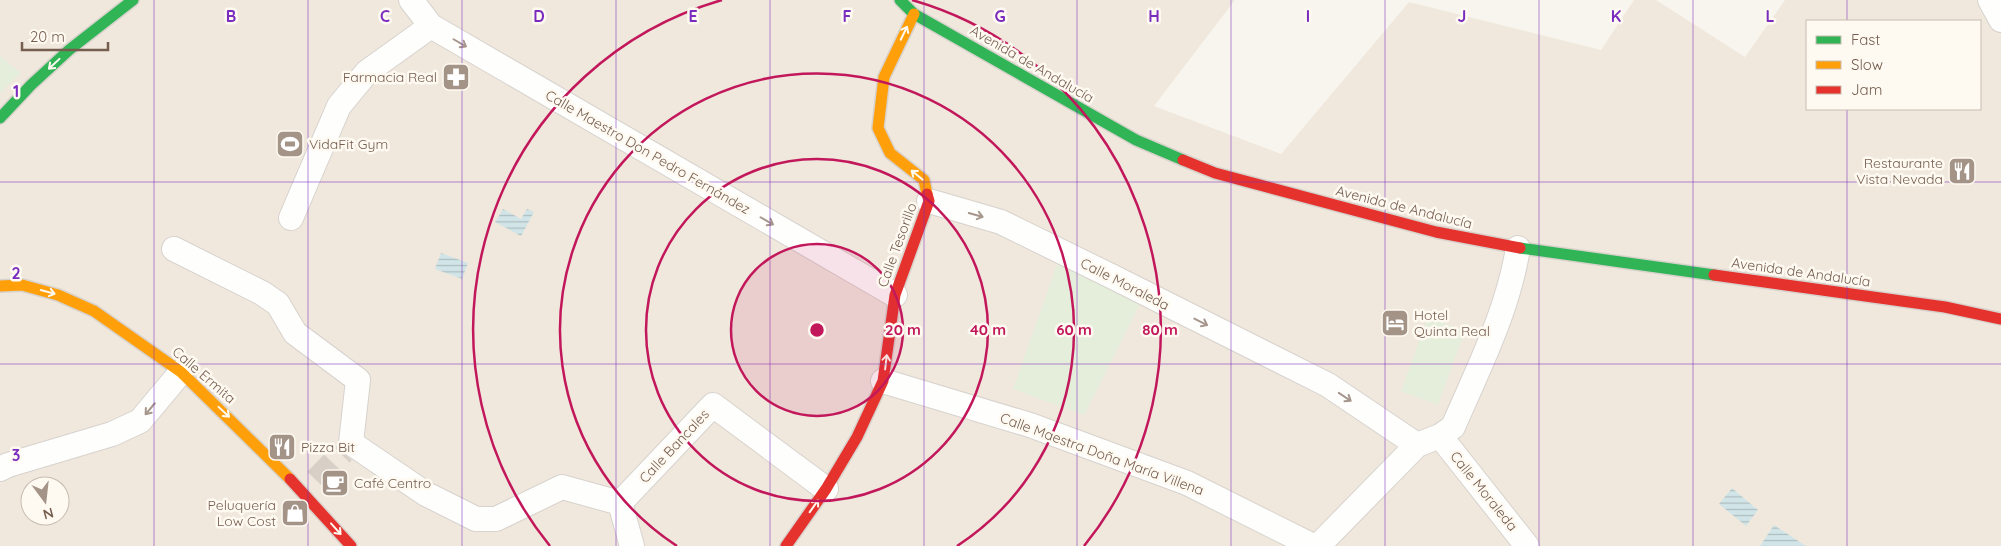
<svg xmlns="http://www.w3.org/2000/svg" width="2001" height="546" font-family="Quicksand,sans-serif">
<style>
.residential{fill:#f0e8dd;fill-rule:evenodd}
.green{fill:#e5eedb}
.water{fill:url(#water-rules)}
.lines{fill:none;stroke-linecap:round;stroke-linejoin:round}
.street-tunnel{stroke:#d8cfc7;stroke-width:24;stroke-dasharray:24 12;stroke-linecap:butt}
.street-casing{stroke:#d7d2cd;stroke-width:26}
.fast-casing{stroke:#d8d2cd;stroke-width:14}
.slow-casing{stroke:#d8d2cd;stroke-width:14}
.jam-casing{stroke:#d8d2cd;stroke-width:14}
.street{stroke:#fefefd;stroke-width:24}
.fast{stroke:#30b455;stroke-width:11}
.slow{stroke:#ff9f0a;stroke-width:11}
.jam{stroke:#e5322d;stroke-width:11}
.oneway{stroke:#fefaf2}
.oneway2{stroke:#a6968c}
.grid{fill:none;stroke:#7b2cbf;stroke-width:1;stroke-opacity:0.55}
.ring{fill:none;stroke:#c2185b;stroke-width:2.5}
.labels{text-anchor:middle;stroke-width:5;stroke-linejoin:round;paint-order:stroke}
.street-label{font-size:14px;fill:#765e4f;stroke:#fefaf2}
.poi-label{font-size:14px;fill:#765e4f;stroke:#fefaf2;text-anchor:start}
.grid-label{font-size:16px;text-anchor:middle;font-weight:bold;fill:#7b2cbf;stroke:#fefaf2;stroke-width:5;stroke-linejoin:round;paint-order:stroke}
.centre{fill:#c2185b;stroke:#fefaf2;stroke-width:2.5}
.ring-label{font-size:15px;text-anchor:middle;font-weight:bold;fill:#c2185b;stroke:#fefaf2;stroke-width:5;stroke-linejoin:round;paint-order:stroke}
</style>
<defs>
<pattern id="water-rules" width="6" height="5" patternUnits="userSpaceOnUse" patternTransform="scale(1.25)"><rect width="6" height="5" fill="#d1e5e8"/><path d="M0 2.5h6" fill="none" stroke="#aebdbe"/></pattern>
</defs>
<rect width="100%" height="100%" fill="#f8f5ef"/>
<path class="residential" d="M 0,0 L 1235,0 L 1154,106 L 1281,154 L 1409,2 L 1601,50 L 1634,0 L 1656,0 L 1745,57 L 1785,0 L 2001,0 L 2001,546 L 0,546 ZM 1807,21 L 1980,21 L 1980,109 L 1807,109 ZM 30,486 L 60,486 L 60,516 L 30,516 Z"/>
<path class="green" d="M 0,56 L 21,73 L 0,93 Z
M 1058,262 L 1142,300 L 1084,415 L 1013,389 Z
M 1428,317 L 1465,331 L 1438,405 L 1401,391 Z"/>
<path class="water" d="M 503,209 L 521,219 L 527,209 L 534,212 L 521,236 L 495,222 Z
M 441,253 L 468,263 L 462,279 L 435,269 Z
M 1732,488 L 1758,510 L 1746,526 L 1719,504 Z
M 1774,525 L 1806,546 L 1760,546 Z"/>
<g class="lines">
<path class="street-tunnel" d="M 316,480 L 343,452"/>
<g class="street-casing">
<path id="street" d="M 411,0 L 431,26 L 895,295
M 1990,0 L 2001,20
M 929,201 L 1001,222 L 1111,276 L 1328,385 L 1417,445
M 291,218 L 339,106 L 367,72 L 431,26
M 174,249 L 262,293 L 278,304 L 295,333 L 358,380 L 351,443 L 426,494 L 476,519 L 496,519 L 562,487 L 620,503 L 632,546
M 883,381 L 1030,425 L 1187,483 L 1313,546
M 1440,436 L 1527,546
M 0,469 L 8,465 L 112,434 L 140,421 L 181,372
M 620,503 L 713,405 L 826,489
M 1318,546 L 1417,445 L 1440,436 L 1453,427 C 1478,369 1508,311 1518,248"/>
</g>
<g class="fast-casing">
<path id="fast" d="M 900,0 L 914,14 L 1136,140 L 1183,160
M 0,118 L 31,85 L 69,50 L 133,0
M 1520,248 L 1714,275"/>
</g>
<g class="slow-casing">
<path id="slow" d="M 914,14 L 884,77 L 878,128 L 890,153 L 924,180 L 927,194
M 0,286 L 22,285 L 58,295 L 94,311 L 181,372 L 290,479"/>
</g>
<g class="jam-casing">
<path id="jam" d="M 1183,160 L 1215,173 L 1436,232 L 1520,248
M 1714,275 L 1945,307 L 2001,319
M 290,479 L 351,546
M 786,546 L 826,489 L 857,437 L 883,381 L 895,295 L 929,201 L 927,194"/>
</g>
<use href="#street" class="street"/>
<use href="#fast" class="fast"/>
<use href="#slow" class="slow"/>
<use href="#jam" class="jam"/>
</g>
<defs><path id="oneway-shaft" d="M-6 0H5M1.5-3L5.5 0L1.5 3" fill="none" stroke-width="1.6" stroke-linecap="round" stroke-linejoin="round" transform="scale(1.25)"/></defs>
<g class="oneway">
<use href="#oneway-shaft" transform="translate(904 33) rotate(-64)"/>
<use href="#oneway-shaft" transform="translate(54 64) rotate(137)"/>
<use href="#oneway-shaft" transform="translate(917 175) rotate(-141)"/>
<use href="#oneway-shaft" transform="translate(48 292) rotate(15)"/>
<use href="#oneway-shaft" transform="translate(886 362) rotate(-83)"/>
<use href="#oneway-shaft" transform="translate(224 412) rotate(43)"/>
<use href="#oneway-shaft" transform="translate(814 506) rotate(-55)"/>
<use href="#oneway-shaft" transform="translate(336 529) rotate(48)"/>
</g>
<g class="oneway2">
<use href="#oneway-shaft" transform="translate(460 43) rotate(30)"/>
<use href="#oneway-shaft" transform="translate(976 215) rotate(16)"/>
<use href="#oneway-shaft" transform="translate(767 221) rotate(30)"/>
<use href="#oneway-shaft" transform="translate(1201 322) rotate(27)"/>
<use href="#oneway-shaft" transform="translate(1345 397) rotate(34)"/>
<use href="#oneway-shaft" transform="translate(150 409) rotate(130)"/>
</g>
<path class="grid" d="M 154,0 L 154,546M 308,0 L 308,546M 462,0 L 462,546M 616,0 L 616,546M 770,0 L 770,546M 924,0 L 924,546M 1077,0 L 1077,546M 1231,0 L 1231,546M 1385,0 L 1385,546M 1539,0 L 1539,546M 1693,0 L 1693,546M 1847,0 L 1847,21M 1847,109 L 1847,546M 0,182 L 2001,182M 0,364 L 2001,364"/>
<circle cx="817" cy="330" r="86" fill="#c2185b" fill-opacity=".12"/>
<g class="ring">
<circle cx="817" cy="330" r="86"/>
<circle cx="817" cy="330" r="171"/>
<path d="M677 546A257 257 0 1 1 957 546"/>
<path d="M550 546A343 343 0 0 1 722 0M912 0A343 343 0 0 1 1084 546"/>
</g>
<defs>
<g id="pharmacy-square" transform="scale(1.4375)"><rect x="-9" y="-9" width="18" height="18" rx="4" fill="#a49387" stroke="#fefaf2"/><path d="M-2-6h4v4h4v4h-4v4h-4v-4h-4v-4h4Z" fill="#fff"/></g>
<g id="stadium-square" transform="scale(1.4375)"><rect x="-9" y="-9" width="18" height="18" rx="4" fill="#a49387" stroke="#fefaf2"/><path d="M0-5a6.5 5 0 1 0 0 10a6.5 5 0 1 0 0-10ZM-3.5-1.8h7v3.6h-7Z" fill="#fff"/></g>
<g id="restaurant-square" transform="scale(1.4375)"><rect x="-9" y="-9" width="18" height="18" rx="4" fill="#a49387" stroke="#fefaf2"/><path d="M-5-6h1v4h1v-4h1v4h1v-4h1v5L-1.5 .5V6h-2V.5L-5-1ZM5-6V6H3V1.5H1.5Q1.5-4 5-6Z" fill="#fff"/></g>
<g id="hotel-square" transform="scale(1.4375)"><rect x="-9" y="-9" width="18" height="18" rx="4" fill="#a49387" stroke="#fefaf2"/><path d="M-6-4.5h1.5V1H6V5H4.5V3h-9V5H-6ZM-4 0a1.8 1.8 0 1 1 3.6 0ZM.5 0V-2.5h3Q6-2.5 6 0Z" fill="#fff"/></g>
<g id="cafe-square" transform="scale(1.4375)"><rect x="-9" y="-9" width="18" height="18" rx="4" fill="#a49387" stroke="#fefaf2"/><path d="M-5.5-4.5H6V0H3Q3 3.5 0 3.5H-2.5Q-5.5 3.5-5.5 0ZM3-3.2v2h1.7v-2ZM-6 4.5H4V6H-6Z" fill="#fff"/></g>
<g id="shop-square" transform="scale(1.4375)"><rect x="-9" y="-9" width="18" height="18" rx="4" fill="#a49387" stroke="#fefaf2"/><path d="M-5-2.5h2.3a2.7 3.5 0 0 1 5.4 0H5L5.5 6h-11ZM-1.5-2.5h3a1.5 2.3 0 0 0-3 0Z" fill="#fff"/></g>
</defs>
<g fill-rule="evenodd">
<use href="#pharmacy-square" x="456" y="77"/>
<use href="#stadium-square" x="290" y="144"/>
<use href="#restaurant-square" x="1962" y="171"/>
<use href="#hotel-square" x="1395" y="323"/>
<use href="#restaurant-square" x="282" y="447"/>
<use href="#cafe-square" x="335" y="483"/>
<use href="#shop-square" x="295" y="513"/>
</g>
<g class="labels">
<g class="street-label">
<text transform="translate(1032 64) rotate(30)" y="5">Avenida de Andalucía</text>
<text transform="translate(648 152) rotate(30)" y="5">Calle Maestro Don Pedro Fernández</text>
<text transform="translate(1404 207) rotate(14)" y="5">Avenida de Andalucía</text>
<text transform="translate(897 245) rotate(-70)" y="5">Calle Tesorillo</text>
<text transform="translate(1801 272) rotate(8)" y="5">Avenida de Andalucía</text>
<text transform="translate(1125 284) rotate(27)" y="5">Calle Moraleda</text>
<text transform="translate(204 375) rotate(41)" y="5">Calle Ermita</text>
<text transform="translate(674 446) rotate(-47)" y="5">Calle Bancales</text>
<text transform="translate(1102 454) rotate(20)" y="5">Calle Maestra Doña María Villena</text>
<text transform="translate(1484 491) rotate(51)" y="5">Calle Moraleda</text>
</g>
<g class="poi-label">
<text x="437" y="82" text-anchor="end">Farmacia Real</text>
<text x="309" y="149">VidaFit Gym</text>
<text x="1943" y="168" text-anchor="end">Restaurante<tspan x="1943" dy="16">Vista Nevada</tspan></text>
<text x="1414" y="320">Hotel<tspan x="1414" dy="16">Quinta Real</tspan></text>
<text x="301" y="452">Pizza Bit</text>
<text x="354" y="488">Café Centro</text>
<text x="276" y="510" text-anchor="end">Peluquería<tspan x="276" dy="16">Low Cost</tspan></text>
</g>
</g>
<g class="grid-label">
<text x="231" y="22">B</text>
<text x="385" y="22">C</text>
<text x="539" y="22">D</text>
<text x="693" y="22">E</text>
<text x="847" y="22">F</text>
<text x="1000" y="22">G</text>
<text x="1154" y="22">H</text>
<text x="1308" y="22">I</text>
<text x="1462" y="22">J</text>
<text x="1616" y="22">K</text>
<text x="1770" y="22">L</text>
<text x="16" y="97">1</text>
<text x="16" y="279">2</text>
<text x="16" y="461">3</text>
</g>
<circle cx="817" cy="330" r="8" class="centre"/>
<g class="ring-label">
<text x="903" y="335">20 m</text>
<text x="988" y="335">40 m</text>
<text x="1074" y="335">60 m</text>
<text x="1160" y="335">80 m</text>
</g>
<rect x="1806" y="20" width="175" height="90" fill="#fefaf2" stroke="#c8bcb1"/>
<rect x="1816" y="36" width="25" height="8" fill="#30b455" stroke="#c8bcb1"/>
<text x="1851" y="45" font-size="15" fill="#765e4f">Fast</text>
<rect x="1816" y="61" width="25" height="8" fill="#ff9f0a" stroke="#c8bcb1"/>
<text x="1851" y="70" font-size="15" fill="#765e4f">Slow</text>
<rect x="1816" y="86" width="25" height="8" fill="#e5322d" stroke="#c8bcb1"/>
<text x="1851" y="95" font-size="15" fill="#765e4f">Jam</text>
<g transform="translate(45 501) rotate(165)"><circle r="24" fill="#fefaf2" stroke="#c8bcb1"/>
<path d="M0-4L9 19L0 12L-9 19Z" fill="#a49387"/>
<text y="-8" font-size="14" font-weight="bold" text-anchor="middle" fill="#765e4f">N</text>
</g>
<path d="M22 42v8h86v-8" fill="none" stroke="#765e4f" stroke-width="2.5"/>
<text x="30" y="42" font-size="15" fill="#765e4f" stroke="#fefaf2" stroke-width="4" paint-order="stroke">20 m</text>
</svg>
